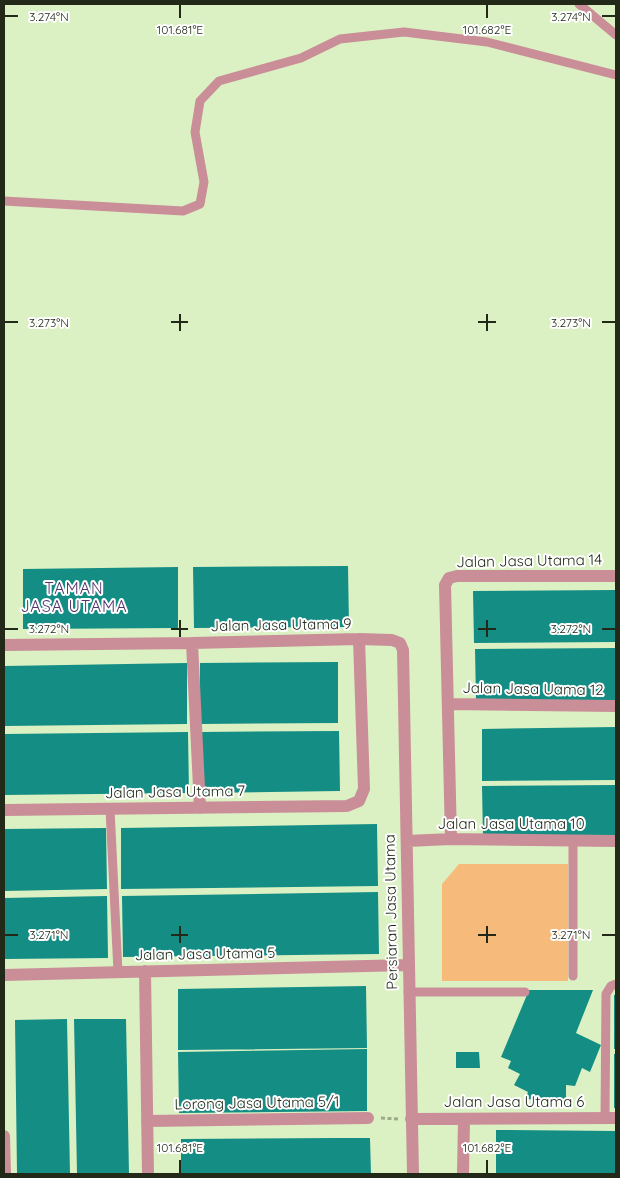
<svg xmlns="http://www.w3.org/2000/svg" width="620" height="1178" font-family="Quicksand,sans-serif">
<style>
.green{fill:#f6bb7a}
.building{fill:#148d85}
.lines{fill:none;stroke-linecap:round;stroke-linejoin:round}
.path{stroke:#9bab87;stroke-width:3;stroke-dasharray:4 2.5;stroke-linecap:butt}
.service{stroke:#c98e98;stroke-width:9}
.minor{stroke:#c98e98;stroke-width:12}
.ticks{fill:none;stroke:#222918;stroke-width:2}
.labels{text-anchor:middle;stroke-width:4;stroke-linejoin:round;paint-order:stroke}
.street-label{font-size:15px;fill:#222918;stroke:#fff}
.neighbourhood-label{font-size:16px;letter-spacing:1px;fill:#54346e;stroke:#fff}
.ticks-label{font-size:12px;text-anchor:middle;fill:#222918;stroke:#fff;stroke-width:4;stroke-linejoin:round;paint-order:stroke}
</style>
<rect width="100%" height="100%" fill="#dcf1c3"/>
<path class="green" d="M 459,864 L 568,864 L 568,981 L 442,981 L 442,884 Z"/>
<path class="building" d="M 348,566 L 349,627 L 194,628 L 193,567 Z
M 178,567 L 178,628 L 23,629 L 23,569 Z
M 616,590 L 616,642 L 474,643 L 473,591 Z
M 616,648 L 616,700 L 476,701 L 475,649 Z
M 338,662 L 338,723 L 200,724 L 200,663 Z
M 187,663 L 187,724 L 4,726 L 4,666 Z
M 616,727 L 616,780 L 482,781 L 482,729 Z
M 339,731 L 340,791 L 201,793 L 201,732 Z
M 188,732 L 189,793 L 4,795 L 4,734 Z
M 616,785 L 616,837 L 483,838 L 482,786 Z
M 377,824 L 378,886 L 121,889 L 121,828 Z
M 106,828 L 107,889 L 4,891 L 4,829 Z
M 378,892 L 379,954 L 123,957 L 122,896 Z
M 107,896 L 108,958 L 4,959 L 4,898 Z
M 366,986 L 367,1048 L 178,1050 L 178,989 Z
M 529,990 L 593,990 L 576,1033 L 601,1045 L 590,1072 L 582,1068 L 575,1086 L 566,1085 L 566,1101 L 525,1099 L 528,1092 L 514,1085 L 520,1074 L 508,1068 L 511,1061 L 501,1057 Z
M 614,995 L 616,995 L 616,1049 L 614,1049 Z
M 67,1019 L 70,1174 L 17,1174 L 15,1020 Z
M 74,1019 L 126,1019 L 129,1174 L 77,1174 Z
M 367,1049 L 367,1111 L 179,1113 L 178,1052 Z
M 456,1052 L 479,1052 L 480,1068 L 456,1068 Z
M 614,1054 L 616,1054 L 616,1108 L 614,1108 Z
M 496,1130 L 616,1131 L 616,1174 L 496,1174 Z
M 336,1138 L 370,1138 L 371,1174 L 181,1174 L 181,1139 Z"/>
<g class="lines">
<path class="path" d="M 381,1118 L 398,1119"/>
<path class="service" d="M 579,4 L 616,35
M 4,201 L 183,211 L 200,204 L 204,182 L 195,132 L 200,101 L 219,81 L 301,58 L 340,39 L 404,32 L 487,42 L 616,75
M 110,809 L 118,972
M 573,840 L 573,976
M 408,992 L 525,992
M 605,1118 L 606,994 L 611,986 L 616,984"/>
<path class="minor" d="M 192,643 L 200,808
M 4,645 L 192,643 L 359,639 L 392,640 L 400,643 L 403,650 L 413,1174
M 449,704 L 616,706
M 4,810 L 347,806 L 359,801 L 364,789 L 359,639
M 451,839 L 445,585 L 449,578 L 457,576 L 616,576
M 407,841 L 451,839 L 616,841
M 145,971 L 148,1174
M 4,975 L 408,965
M 411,1119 L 616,1118
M 147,1121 L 368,1118
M 4,1136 L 5,1174
M 463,1174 L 464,1119"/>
</g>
<path class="ticks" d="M 180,5 L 180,18M 487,5 L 487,18M 5,16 L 18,16M 602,16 L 615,16M 180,314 L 180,331M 487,314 L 487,331M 5,322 L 18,322M 171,322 L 188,322M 478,322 L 496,322M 602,322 L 615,322M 180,620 L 180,637M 487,620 L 487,637M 5,629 L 18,629M 171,629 L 188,629M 478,629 L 496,629M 602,629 L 615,629M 180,926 L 180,943M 487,926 L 487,943M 5,935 L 18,935M 171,935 L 188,935M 478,935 L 496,935M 602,935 L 615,935M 180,1160 L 180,1173M 487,1160 L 487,1173"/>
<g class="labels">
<g class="street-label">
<text transform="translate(529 561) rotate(-1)" y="5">Jalan Jasa Utama 14</text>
<text transform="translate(281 625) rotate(-1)" y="5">Jalan Jasa Utama 9</text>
<text transform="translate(533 689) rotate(1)" y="5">Jalan Jasa Uama 12</text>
<text transform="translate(175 792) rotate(-1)" y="5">Jalan Jasa Utama 7</text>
<text x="511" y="829">Jalan Jasa Utama 10</text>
<text transform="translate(391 912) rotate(-91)" y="5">Persiaran Jasa Utama</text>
<text transform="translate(205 954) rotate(-1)" y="5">Jalan Jasa Utama 5</text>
<text x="514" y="1107">Jalan Jasa Utama 6</text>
<text transform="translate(257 1103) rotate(-1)" y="5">Lorong Jasa Utama 5/1</text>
</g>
<g class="neighbourhood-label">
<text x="74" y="594">TAMAN<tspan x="74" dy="18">JASA UTAMA</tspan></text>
</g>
</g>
<g class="ticks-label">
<text x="49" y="21">3.274°N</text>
<text x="571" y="21">3.274°N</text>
<text x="180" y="34">101.681°E</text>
<text x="487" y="34">101.682°E</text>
<text x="49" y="327">3.273°N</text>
<text x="571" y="327">3.273°N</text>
<text x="49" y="633">3.272°N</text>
<text x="571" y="633">3.272°N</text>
<text x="49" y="939">3.271°N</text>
<text x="571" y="939">3.271°N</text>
<text x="180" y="1152">101.681°E</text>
<text x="487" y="1152">101.682°E</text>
</g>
<rect width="620" height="1178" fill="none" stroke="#222918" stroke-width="10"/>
</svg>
